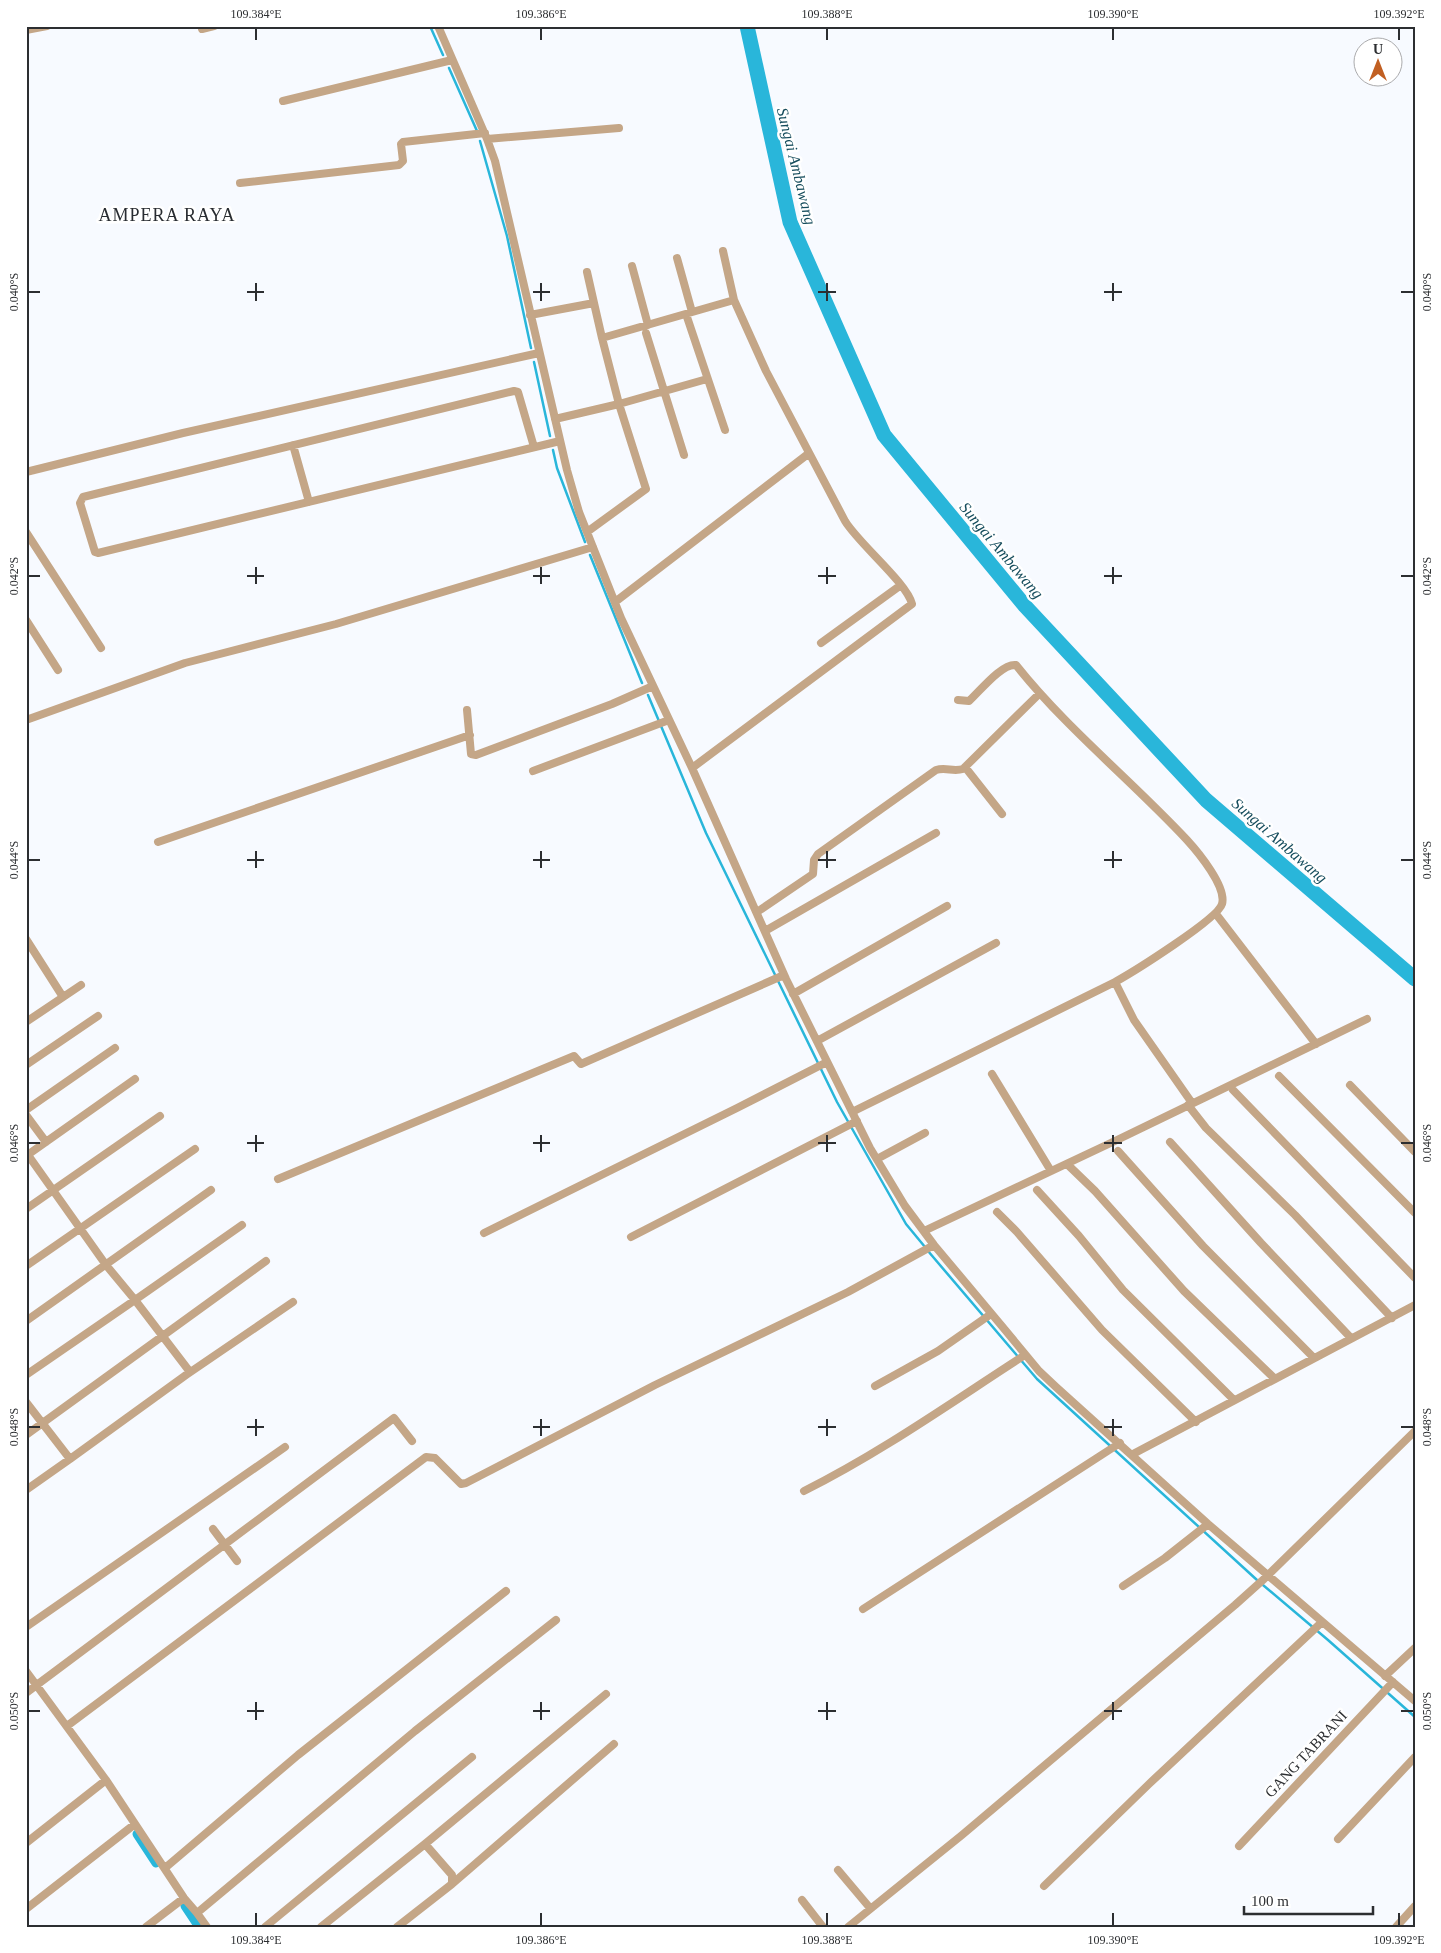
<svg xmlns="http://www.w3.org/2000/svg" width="1441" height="1953" font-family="Georgia,serif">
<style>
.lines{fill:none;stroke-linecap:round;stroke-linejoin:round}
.stream{stroke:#29b6da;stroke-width:2.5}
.canal{stroke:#29b6da;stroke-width:9}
.river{stroke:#29b6da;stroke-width:15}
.street{stroke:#c4a687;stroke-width:8}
.ticks{fill:none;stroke:#2c2e31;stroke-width:2}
.labels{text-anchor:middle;stroke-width:5;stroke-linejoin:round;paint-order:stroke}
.street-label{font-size:15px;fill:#2c2e31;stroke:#fff}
.water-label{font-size:16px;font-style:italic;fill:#154c5c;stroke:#fff}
.quarter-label{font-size:18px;letter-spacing:1px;fill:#282c31;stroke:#fff}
.neatline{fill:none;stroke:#2c2e31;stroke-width:2}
.ticks-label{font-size:12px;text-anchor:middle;fill:#2c2e31}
</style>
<rect width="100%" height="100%" fill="#f7faff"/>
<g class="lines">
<path class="stream" d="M 430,26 L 443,55
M 449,68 L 477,131
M 480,141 L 507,236 L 531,348
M 534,362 L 550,436
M 553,450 L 557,468 L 585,542
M 590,555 L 642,683
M 648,695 L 706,833 L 837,1102 L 906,1224 L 925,1247
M 928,1251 L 1037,1379 L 1257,1580 L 1328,1640 L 1415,1717"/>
<path class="canal" d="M 137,1834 L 156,1863
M 185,1906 L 199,1927"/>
<path class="river" d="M 747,26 L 790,222 L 884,435 L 1025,606 L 1206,800 L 1415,979"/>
<path class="street" d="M 438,26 L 487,139 L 495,161 L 567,470 L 579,512 L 621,618 L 692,768 L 786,979 L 870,1148 L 905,1206 L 934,1245 L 1001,1325 L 1039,1371 L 1056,1387 L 1208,1524 L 1415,1701
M 202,29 L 214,26
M 26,30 L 47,26
M 283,101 L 452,60
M 487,139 L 619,128
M 240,183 L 399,165 L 403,161 L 401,144 L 403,142 L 485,133
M 677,258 L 692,312
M 632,266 L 648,325
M 587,272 L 594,303
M 686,314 L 725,430
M 530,315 L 594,303 L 602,338 L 734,300 L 723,251
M 646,333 L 684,455
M 555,419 L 619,404 L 707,379
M 293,445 L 309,502
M 534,447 L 518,392 L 514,391 L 83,497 L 80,503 L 95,552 L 98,553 L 560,441
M 26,472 L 183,433 L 539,353
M 26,532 L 101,648
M 587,532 L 646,489 L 619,404 L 602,338
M 615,602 L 808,454
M 26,620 L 58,670
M 821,643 L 901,585
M 467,710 L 471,754 L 476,755 L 612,704 L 653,686
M 26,720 L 185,663 L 336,624 L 593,547
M 965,767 L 1002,814
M 692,768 L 912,604 C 907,583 859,544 845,521 L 766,371 L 734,300
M 533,771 L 669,720
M 158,842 L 470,735
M 757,912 L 813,874 L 814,860 L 818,854 L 936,770 C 946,767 953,772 963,769 L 1039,694
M 1216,914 L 1316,1044
M 765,931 L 936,833
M 26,939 L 63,997
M 1115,982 L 1134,1020 L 1192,1103
M 793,994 L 947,906
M 26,1022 L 81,985
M 817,1041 L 996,943
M 26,1065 L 98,1016
M 992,1074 L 1051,1171
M 1279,1076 L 1415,1213
M 1350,1085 L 1415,1152
M 1233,1090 L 1415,1278
M 1188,1105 L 1206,1128 L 1295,1215 L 1392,1318
M 26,1110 L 115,1048
M 852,1112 L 1115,982 C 1133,972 1218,919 1222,904 C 1227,887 1198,852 1187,840 C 1131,780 1067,729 1016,665 C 1002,663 980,691 969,701 L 958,700
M 26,1115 L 46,1142
M 1170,1142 L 1261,1243 L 1351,1338
M 1118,1151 L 1203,1246 L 1313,1357
M 28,1155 L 106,1265 L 135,1300 L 242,1225
M 26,1156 L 135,1079
M 877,1159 L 925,1133
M 1067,1164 L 1095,1191 L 1184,1291 L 1274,1378
M 278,1179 L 574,1056 L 581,1064 L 784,975
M 1037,1190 L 1079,1236 L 1123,1290 L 1234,1400
M 26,1209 L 160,1116
M 997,1212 L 1017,1232 L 1102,1330 L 1196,1422
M 924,1231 L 1117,1140 L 1367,1019
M 484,1233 L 737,1108 L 827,1062
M 631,1237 L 857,1121
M 26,1266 L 195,1149
M 26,1321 L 211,1190
M 26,1375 L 135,1300 L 190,1372
M 875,1386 L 938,1351 L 991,1314
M 26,1402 L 70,1459 L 186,1375 L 293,1302
M 26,1435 L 266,1261
M 1133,1454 L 1415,1305
M 26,1490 L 70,1459
M 804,1491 C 882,1452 952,1402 1025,1355
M 213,1529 L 237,1561
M 1123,1586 L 1165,1558 L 1208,1524
M 863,1609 L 1120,1443
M 26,1627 L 285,1447
M 26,1671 L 106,1780 L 184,1898 L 197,1913 L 415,1731 L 556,1620
M 1385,1676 L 1415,1648
M 26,1693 L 394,1418 L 412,1441
M 67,1726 L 426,1457 L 435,1458 L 461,1484 L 466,1483 L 655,1385 L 848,1292 L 934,1245
M 1338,1839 L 1415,1757
M 26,1843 L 106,1780
M 1239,1846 L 1393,1682
M 165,1868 L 298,1755 L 506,1591
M 838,1870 L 870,1908
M 452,1884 L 614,1744
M 1044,1886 L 1149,1784 L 1322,1622
M 802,1900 L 823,1927
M 26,1909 L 135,1824
M 197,1913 L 207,1927
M 146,1927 L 184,1898
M 265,1927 L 472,1757
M 321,1927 L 425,1844 L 606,1694
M 397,1927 L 452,1884 L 452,1875 L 425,1844
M 848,1927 L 962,1835 L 1235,1605 L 1264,1579 L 1415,1431
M 1396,1927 L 1415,1906"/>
</g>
<path class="ticks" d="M 256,28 L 256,40M 541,28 L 541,40M 827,28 L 827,40M 1113,28 L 1113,40M 1399,28 L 1399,40M 256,283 L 256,301M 541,283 L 541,301M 827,283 L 827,301M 1113,283 L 1113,301M 28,292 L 40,292M 247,292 L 264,292M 533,292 L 550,292M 818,292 L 836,292M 1104,292 L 1122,292M 1401,292 L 1414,292M 256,567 L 256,584M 541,567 L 541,584M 827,567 L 827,584M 1113,567 L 1113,584M 28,576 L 40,576M 247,576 L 264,576M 533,576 L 550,576M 818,576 L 836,576M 1104,576 L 1122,576M 1401,576 L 1414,576M 256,851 L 256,868M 541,851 L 541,868M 827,851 L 827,868M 1113,851 L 1113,868M 28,860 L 40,860M 247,860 L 264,860M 533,860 L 550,860M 818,860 L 836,860M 1104,860 L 1122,860M 1401,860 L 1414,860M 256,1135 L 256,1152M 541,1135 L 541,1152M 827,1135 L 827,1152M 1113,1135 L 1113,1152M 28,1143 L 40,1143M 247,1143 L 264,1143M 533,1143 L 550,1143M 818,1143 L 836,1143M 1104,1143 L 1122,1143M 1401,1143 L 1414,1143M 256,1419 L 256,1436M 541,1419 L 541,1436M 827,1419 L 827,1436M 1113,1419 L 1113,1436M 28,1427 L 40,1427M 247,1427 L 264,1427M 533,1427 L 550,1427M 818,1427 L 836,1427M 1104,1427 L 1122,1427M 1401,1427 L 1414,1427M 256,1702 L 256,1720M 541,1702 L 541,1720M 827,1702 L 827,1720M 1113,1702 L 1113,1720M 28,1711 L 40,1711M 247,1711 L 264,1711M 533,1711 L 550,1711M 818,1711 L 836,1711M 1104,1711 L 1122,1711M 1401,1711 L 1414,1711M 256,1913 L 256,1926M 541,1913 L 541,1926M 827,1913 L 827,1926M 1113,1913 L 1113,1926M 1399,1913 L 1399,1926"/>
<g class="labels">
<g class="street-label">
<text transform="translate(1306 1754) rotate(-47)" y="5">GANG TABRANI</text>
</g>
<g class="water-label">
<text transform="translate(797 166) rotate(76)" y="6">Sungai Ambawang</text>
<text transform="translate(1002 550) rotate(50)" y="6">Sungai Ambawang</text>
<text transform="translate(1280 840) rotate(41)" y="6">Sungai Ambawang</text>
</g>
<g class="quarter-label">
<text x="167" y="221">AMPERA RAYA</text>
</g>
</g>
<rect width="1441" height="1953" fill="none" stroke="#ffffff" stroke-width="55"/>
<g transform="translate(1378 62)"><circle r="24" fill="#ffffff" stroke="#ababad"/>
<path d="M0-4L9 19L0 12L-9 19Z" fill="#c15f22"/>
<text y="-8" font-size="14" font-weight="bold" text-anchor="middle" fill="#2c2e31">U</text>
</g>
<path d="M1244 1906v8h129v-8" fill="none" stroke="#2c2e31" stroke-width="2.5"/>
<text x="1251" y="1906" font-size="15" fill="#2c2e31" stroke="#ffffff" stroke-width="4" paint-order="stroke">100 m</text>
<rect x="28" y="28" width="1386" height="1898" class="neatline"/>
<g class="ticks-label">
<text x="256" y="18">109.384°E</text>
<text x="541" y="18">109.386°E</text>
<text x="827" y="18">109.388°E</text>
<text x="1113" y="18">109.390°E</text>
<text x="1399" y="18">109.392°E</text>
<text transform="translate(14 292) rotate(-90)" y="4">0.040°S</text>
<text transform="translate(1427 292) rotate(-90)" y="4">0.040°S</text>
<text transform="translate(14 576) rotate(-90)" y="4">0.042°S</text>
<text transform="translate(1427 576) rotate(-90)" y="4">0.042°S</text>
<text transform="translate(14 860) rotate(-90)" y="4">0.044°S</text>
<text transform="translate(1427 860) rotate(-90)" y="4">0.044°S</text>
<text transform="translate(14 1143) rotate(-90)" y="4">0.046°S</text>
<text transform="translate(1427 1143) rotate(-90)" y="4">0.046°S</text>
<text transform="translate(14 1427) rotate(-90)" y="4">0.048°S</text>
<text transform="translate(1427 1427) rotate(-90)" y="4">0.048°S</text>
<text transform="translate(14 1711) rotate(-90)" y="4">0.050°S</text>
<text transform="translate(1427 1711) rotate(-90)" y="4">0.050°S</text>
<text x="256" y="1944">109.384°E</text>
<text x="541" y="1944">109.386°E</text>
<text x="827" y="1944">109.388°E</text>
<text x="1113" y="1944">109.390°E</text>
<text x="1399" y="1944">109.392°E</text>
</g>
</svg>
